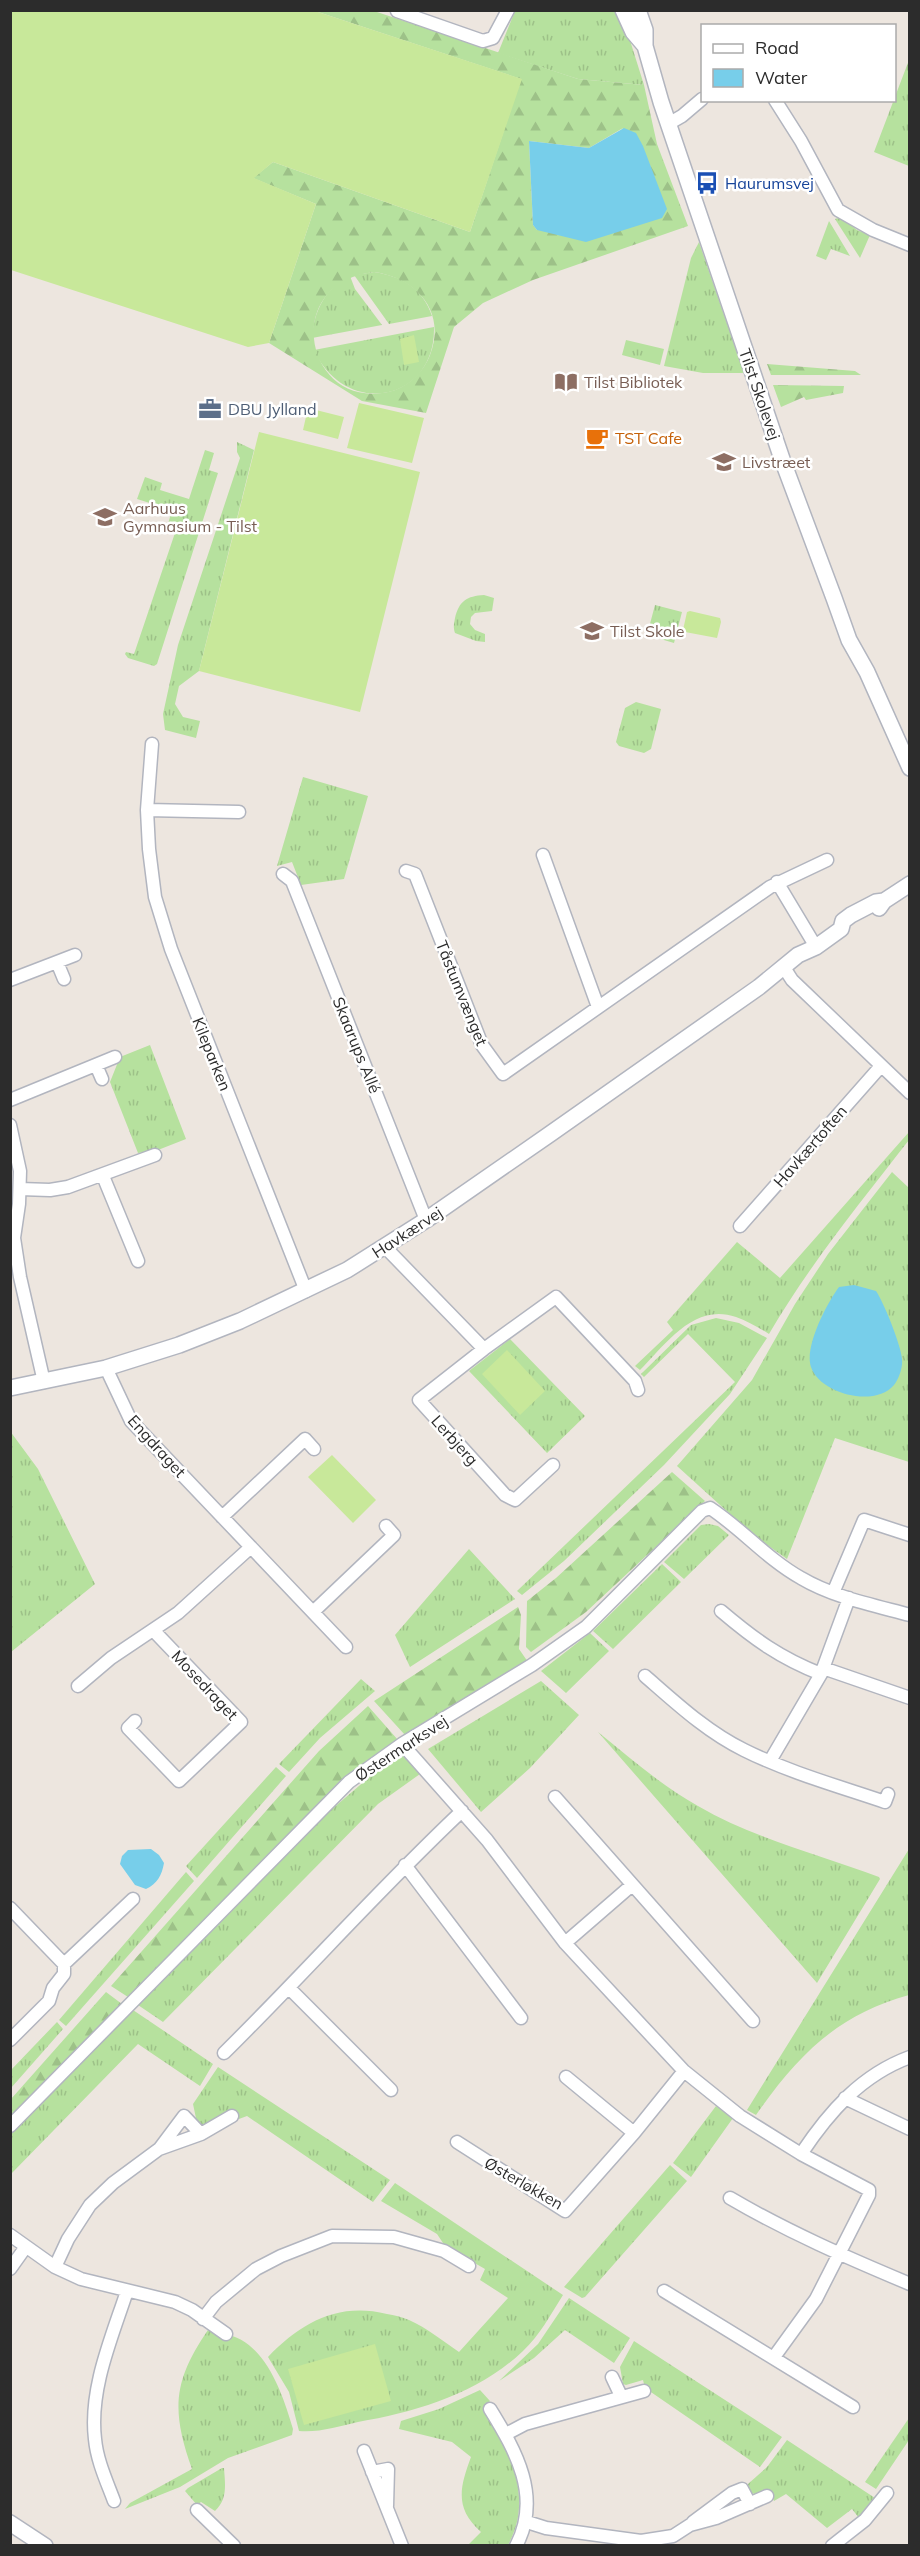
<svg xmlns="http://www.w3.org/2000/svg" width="920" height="2556" font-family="Mulish,sans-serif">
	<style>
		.grass { fill: url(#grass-tufts) }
		.forest { fill: url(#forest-firs); fill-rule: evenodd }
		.pitch { fill: #c8e89a }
		.water { fill: #77ceea }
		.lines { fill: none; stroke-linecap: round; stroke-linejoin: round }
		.minor-casing { stroke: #b2b5bf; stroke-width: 15 }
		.tertiary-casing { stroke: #b2b5bf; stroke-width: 18 }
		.minor { stroke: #fff; stroke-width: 12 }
		.tertiary { stroke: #fff; stroke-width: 15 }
		.labels { text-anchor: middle; stroke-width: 5; stroke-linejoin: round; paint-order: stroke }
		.transit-label { font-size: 16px; fill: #164399; stroke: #fff; text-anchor: start }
		.education-label { font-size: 16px; fill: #785e54; stroke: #fff; text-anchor: start }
		.street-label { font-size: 16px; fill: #2c2c2c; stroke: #fff }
		.service-label { font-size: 16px; fill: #4e5e75; stroke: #fff; text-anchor: start }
		.food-label { font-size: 16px; fill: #c56008; stroke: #fff; text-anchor: start }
	</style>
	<defs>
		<pattern id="grass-tufts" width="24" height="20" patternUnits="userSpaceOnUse" patternTransform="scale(1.5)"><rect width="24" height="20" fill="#b6e19e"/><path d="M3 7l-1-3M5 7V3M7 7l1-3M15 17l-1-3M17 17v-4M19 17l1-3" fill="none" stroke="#9dc188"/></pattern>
		<pattern id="forest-firs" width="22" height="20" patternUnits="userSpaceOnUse" patternTransform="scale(1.5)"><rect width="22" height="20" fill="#b6e19e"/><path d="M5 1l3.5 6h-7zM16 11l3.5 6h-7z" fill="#9dc188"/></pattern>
	</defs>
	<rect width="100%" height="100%" fill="#ede6df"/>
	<path class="grass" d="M 515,11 L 616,11 L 628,34 L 644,85 L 578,79 L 498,53 Z
		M 909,60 L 909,166 L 874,152 Z
		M 841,217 L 857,230 L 870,235 L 860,258 L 835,219 Z
		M 829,221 L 850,256 L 831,249 L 826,260 L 816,256 Z
		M 699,242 L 744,373 L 703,373 L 664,366 L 691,258 Z
		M 374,272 C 401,276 423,288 432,316 L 389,324 L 354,275 Z
		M 350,276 L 355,289 L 382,325 L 312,338 C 314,311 325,288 350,276 Z
		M 434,327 C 436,402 345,419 314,350 Z
		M 626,340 L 664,349 L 660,365 L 622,355 Z
		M 237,442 L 254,450 L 199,671 L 179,686 L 175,704 L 183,717 L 200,721 L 196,738 L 165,730 L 163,714 L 178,645 L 240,458 L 237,452 Z
		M 205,450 L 214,453 L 209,470 L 218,473 L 157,664 L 154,666 L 128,658 L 125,654 L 126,652 L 134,654 L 177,527 L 168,524 L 172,510 L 137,499 L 145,477 L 162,483 L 160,490 L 189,499 Z
		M 484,595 L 494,598 L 492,611 L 475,613 L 471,617 L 470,624 L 475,630 L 485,634 L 485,642 L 476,641 L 455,633 C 453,627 454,624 455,618 C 459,601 467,596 484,595 Z
		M 655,605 L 682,612 L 674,643 L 647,635 Z
		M 636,702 L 661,709 L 651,749 L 644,753 L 619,746 L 616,742 L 625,708 Z
		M 303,777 L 368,796 L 344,879 L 301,885 L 292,862 L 277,866 Z
		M 150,1045 L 186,1139 L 158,1150 L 138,1153 L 110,1082 L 120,1057 Z
		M 909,1132 L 909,1140 C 860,1203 810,1264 769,1334 C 759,1328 747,1321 736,1317 C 694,1302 665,1345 640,1370 L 635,1366 L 673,1330 L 667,1322 L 737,1242 L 780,1278 Z
		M 892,1172 L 909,1188 L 909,1462 L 835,1438 L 787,1559 L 752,1534 L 677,1466 L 752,1380 L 795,1304 L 828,1254 Z
		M 716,1318 L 739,1323 L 767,1338 L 730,1394 L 664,1465 L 564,1561 L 522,1595 L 517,1591 L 735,1382 L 688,1334 L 644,1377 L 641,1374 L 691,1325 Z
		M 510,1339 L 585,1416 L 547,1453 L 469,1371 Z
		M 10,1431 L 38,1469 L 95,1584 L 11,1652 Z
		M 709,1524 L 718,1526 L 729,1535 L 684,1579 L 664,1562 L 701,1525 Z
		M 469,1549 L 515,1599 L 410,1667 L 395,1635 Z
		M 662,1564 L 681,1582 L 613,1649 L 593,1631 Z
		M 590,1633 L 609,1651 L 566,1693 L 541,1671 Z
		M 361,1679 L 375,1691 L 320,1738 L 289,1772 L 279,1764 Z
		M 541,1681 L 579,1715 L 530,1768 L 481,1812 L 428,1749 Z
		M 598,1732 C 630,1758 662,1786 698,1806 C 753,1838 819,1855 879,1877 L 880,1879 L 817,1983 Z
		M 395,1755 L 406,1756 L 420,1774 L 378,1804 L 163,2022 L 138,2005 L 317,1822 Z
		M 276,1767 L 286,1776 L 197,1878 L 186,1866 Z
		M 909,1849 L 909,1995 C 837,2015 798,2055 756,2115 L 747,2110 Z
		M 186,1872 L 194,1881 L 66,2026 L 59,2020 Z
		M 133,2010 L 213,2064 L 200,2086 L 138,2044 L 11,2174 L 11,2134 Z
		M 57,2022 L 63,2029 L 11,2088 L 11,2070 Z
		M 218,2067 L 390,2180 L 373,2202 L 247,2116 L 239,2119 L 232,2110 L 208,2125 L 201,2126 L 197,2123 L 193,2104 Z
		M 716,2106 L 733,2118 L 691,2177 L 673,2163 Z
		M 670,2165 L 687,2181 L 585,2297 L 582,2298 L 564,2287 Z
		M 395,2183 L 563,2295 C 551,2314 540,2335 523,2351 C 479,2393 417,2412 358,2422 C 340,2426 318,2433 299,2431 L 289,2392 L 268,2357 C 301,2323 337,2302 387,2314 C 394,2315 402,2317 409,2320 C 427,2328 443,2341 459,2352 L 508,2298 L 480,2280 L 485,2269 L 445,2246 L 437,2234 L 381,2201 Z
		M 569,2298 L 630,2338 L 614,2363 L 565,2330 L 534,2358 L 499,2381 L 538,2344 Z
		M 208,2330 L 220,2337 L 223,2334 C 265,2339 283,2395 293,2429 L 292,2435 L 228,2458 L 180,2487 L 125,2509 L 130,2503 L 192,2469 C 171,2410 173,2381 208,2330 Z
		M 634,2341 L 782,2437 L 760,2467 L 645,2388 L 643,2380 L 626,2385 L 623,2384 L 620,2367 Z
		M 480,2390 L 490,2401 L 483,2409 C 510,2450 534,2498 508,2545 L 468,2545 L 481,2532 C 454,2508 460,2487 471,2457 L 452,2442 L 399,2429 L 401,2421 L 439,2409 Z
		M 909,2418 L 909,2440 L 876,2489 L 865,2482 Z
		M 787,2440 L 875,2498 L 859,2518 L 852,2509 L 827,2528 L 786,2494 L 774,2501 L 769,2490 L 757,2495 L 749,2492 L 748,2484 L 767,2467 Z
		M 222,2468 L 224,2468 C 225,2484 228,2499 215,2511 L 201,2502 L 197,2505 L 185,2491 L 188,2488 Z"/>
	<path class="forest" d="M 315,11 L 374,11 L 578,79 L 644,85 L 657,144 L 688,226 L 533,280 L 483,303 L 454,327 L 426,413 L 362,401 L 269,343 L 316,204 L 253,178 L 273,162 L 470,232 L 521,79 ZM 623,128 L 537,230 L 533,225 L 529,141 L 589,148 ZM 374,272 C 416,278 447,311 430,355 C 424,371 409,386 392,391 C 306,414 278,283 374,272 Z
		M 767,364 L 855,371 L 861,375 L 771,375 Z
		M 773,385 L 844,386 L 843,393 L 806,400 L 804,397 L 781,407 Z
		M 672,1472 L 705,1501 L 586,1612 L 531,1652 L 526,1647 L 527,1601 L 556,1578 Z
		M 518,1607 L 521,1615 L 519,1649 L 528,1662 L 405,1735 L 374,1701 Z
		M 368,1706 L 398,1740 L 333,1789 L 128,1997 L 111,1986 L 319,1751 Z
		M 106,1992 L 122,2004 L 11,2116 L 11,2099 Z"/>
	<path class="pitch" d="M 11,10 L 315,11 L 522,79 L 470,232 L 273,162 L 254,178 L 316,204 L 269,343 L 248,347 L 11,270 Z
		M 414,335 L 419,362 L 404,365 L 400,339 Z
		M 359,403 L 424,418 L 412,463 L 347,448 Z
		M 308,408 L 344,417 L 338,439 L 303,430 Z
		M 259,432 L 420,472 L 360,712 L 199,671 Z
		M 690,611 L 720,618 L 721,622 L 717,638 L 685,632 L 683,630 L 687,612 Z
		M 507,1350 L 545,1391 L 520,1415 L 482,1374 Z
		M 332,1455 L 376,1500 L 353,1523 L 308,1477 Z
		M 375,2344 L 391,2401 L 304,2425 L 288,2369 Z"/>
	<path class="water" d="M 624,128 L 636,133 L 643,146 L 667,209 L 662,218 L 586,242 L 537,230 L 533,225 L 529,141 L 589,148 Z
		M 854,1285 L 876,1291 C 884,1303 901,1345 902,1359 C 903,1367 899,1379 894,1385 C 875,1408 820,1394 811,1367 C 804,1347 827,1303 839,1287 Z
		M 151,1849 L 159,1855 L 164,1863 C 162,1875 157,1884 146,1889 L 135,1885 L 120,1864 L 122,1856 L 128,1850 Z"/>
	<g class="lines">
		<g class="minor-casing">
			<path id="minor" d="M 397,11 L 483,41 L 493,38 L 508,10
				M 775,100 L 801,141 L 838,210 L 873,230 L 910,245
				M 668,124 L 682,116 L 702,99
				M 152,744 L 147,810 L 149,849 L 155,897 L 171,949 L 306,1291
				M 147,810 L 239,812
				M 543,855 L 598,1007
				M 406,871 L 415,874 L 482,1045 L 503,1074 L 770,887 L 827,860
				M 283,874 L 292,881 L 426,1220
				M 777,882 L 816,947
				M 57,962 L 64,979
				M 783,966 L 792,980 L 910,1093
				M 10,980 L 75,955
				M 96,1065 L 102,1079
				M 10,1100 L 115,1057
				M 10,1125 L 20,1171 L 19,1204 L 14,1238 L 20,1277 L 44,1382
				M 103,1176 L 138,1261
				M 20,1189 L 50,1190 L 68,1187 L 155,1155
				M 740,1226 L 881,1066
				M 385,1247 L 484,1349
				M 106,1368 L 131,1421 L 346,1647
				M 553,1465 L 515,1500 L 505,1495 L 419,1400 L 484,1349 L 556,1297 L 635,1381 L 638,1390
				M 222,1517 L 305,1439 L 314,1449
				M 833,1593 L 864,1520 L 910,1535
				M 721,1611 C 754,1639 780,1658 821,1674
				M 313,1612 L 394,1535 L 386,1526
				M 823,1668 L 910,1698
				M 645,1676 C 676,1703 707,1732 744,1750 C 788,1772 838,1786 885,1802 L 888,1794
				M 78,1686 L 111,1658 L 178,1613 L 251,1547
				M 135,1721 L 128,1728 L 179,1781 L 241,1722 L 153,1630
				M 402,1744 L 487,1840 L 565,1943 L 684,2071 L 740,2116 L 801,2154 L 869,2190 L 869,2195 L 816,2299 L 774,2357
				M 770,1761 L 821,1674 L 849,1598
				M 555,1797 L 753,2021
				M 405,1865 L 521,2018
				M 10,1908 L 64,1964
				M 565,1943 L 632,1885
				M 289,1988 L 391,2090
				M 10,2040 L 49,2001 L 53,1988 L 64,1974 L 64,1964 L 133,1899
				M 224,2053 C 305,1973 380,1888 462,1811
				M 566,2077 L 634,2133
				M 845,2098 L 910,2129
				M 10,2126 L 349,1782 L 402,1744 L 532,1665 L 586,1627 L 702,1511 L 710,1508 C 742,1529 767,1559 801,1578 C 833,1597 873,1605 910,1615
				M 457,2142 L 565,2211 L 634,2133 L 684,2071
				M 160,2148 L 184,2116 L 201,2134
				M 801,2154 C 829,2112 861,2075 910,2057
				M 730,2198 C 788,2232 848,2258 910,2284
				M 10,2235 L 55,2267 L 81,2279 L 175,2302 L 192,2310 L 226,2334
				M 55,2267 L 68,2239 L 90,2205 L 113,2183 L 159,2149 L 201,2134 L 232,2116
				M 10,2269 L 25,2248
				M 664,2291 L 853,2407
				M 203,2319 L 216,2302 L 256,2269 L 281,2256 L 332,2236 L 394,2237 L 444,2251 L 469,2266
				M 612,2377 L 621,2396
				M 490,2409 C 516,2451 542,2497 516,2546
				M 506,2434 L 525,2424 L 644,2391
				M 364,2451 L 402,2546
				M 372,2472 L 388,2469 L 387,2506
				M 114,2501 C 107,2482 97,2461 95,2439 C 89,2389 112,2337 127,2291
				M 197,2510 L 234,2546
				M 527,2522 L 546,2528 L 641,2541 L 673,2536 L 690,2525 L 716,2518 L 767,2496
				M 693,2522 L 732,2493 L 742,2489 L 750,2504
				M 832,2546 L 865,2520 L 887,2493"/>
		</g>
		<g class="tertiary-casing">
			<path id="tertiary" d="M 623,10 L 633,32 L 645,46
				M 638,10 L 645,30 L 645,46 L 661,102 L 782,459 L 834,598 L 849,640 L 867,672 L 910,768
				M 879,908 L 884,901 L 910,884
				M 10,1388 L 106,1368 L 179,1345 L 240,1321 L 347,1270 L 426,1220 L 550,1134 L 759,987 L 798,955 L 816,947 L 841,929 L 843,921 L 851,915 L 876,902 L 884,901
				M 10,2523 L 45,2546"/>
		</g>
		<use href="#minor" class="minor"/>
		<use href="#tertiary" class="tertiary"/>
	</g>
	<defs>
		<g id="bus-bare" transform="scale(1.8)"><path d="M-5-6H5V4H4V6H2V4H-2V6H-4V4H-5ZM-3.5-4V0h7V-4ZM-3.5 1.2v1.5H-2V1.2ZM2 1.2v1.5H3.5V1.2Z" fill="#1a4fb4" stroke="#fff" stroke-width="2.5" paint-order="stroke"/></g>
		<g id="library-bare" transform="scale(1.8)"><path d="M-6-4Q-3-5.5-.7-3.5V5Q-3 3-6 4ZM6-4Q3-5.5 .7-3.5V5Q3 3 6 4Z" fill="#8d6e63" stroke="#fff" stroke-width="2.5" paint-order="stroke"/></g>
		<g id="office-bare" transform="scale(1.8)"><path d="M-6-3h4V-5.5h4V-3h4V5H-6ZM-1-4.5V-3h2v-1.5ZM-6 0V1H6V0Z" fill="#5c6f8a" stroke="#fff" stroke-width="2.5" paint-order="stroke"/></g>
		<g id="cafe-bare" transform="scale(1.8)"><path d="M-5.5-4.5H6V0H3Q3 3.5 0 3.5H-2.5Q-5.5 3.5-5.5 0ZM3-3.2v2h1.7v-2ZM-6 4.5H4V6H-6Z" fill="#e8710a" stroke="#fff" stroke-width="2.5" paint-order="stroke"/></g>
		<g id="school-bare" transform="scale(1.8)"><path d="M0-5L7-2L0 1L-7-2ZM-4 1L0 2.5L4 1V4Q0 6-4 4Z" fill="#8d6e63" stroke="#fff" stroke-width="2.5" paint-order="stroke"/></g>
	</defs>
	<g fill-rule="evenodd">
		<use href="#bus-bare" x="707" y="183"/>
		<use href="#library-bare" x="566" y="382"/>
		<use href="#office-bare" x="210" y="409"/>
		<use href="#cafe-bare" x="597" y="438"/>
		<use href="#school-bare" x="724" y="462"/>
		<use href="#school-bare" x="105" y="517"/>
		<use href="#school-bare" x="592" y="631"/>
	</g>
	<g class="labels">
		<g class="transit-label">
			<text x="725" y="189">Haurumsvej</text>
		</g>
		<g class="education-label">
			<text x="584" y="388">Tilst Bibliotek</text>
			<text x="742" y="468">Livstræet</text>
			<text x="123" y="514">Aarhuus<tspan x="123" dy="18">Gymnasium - Tilst</tspan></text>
			<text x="610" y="637">Tilst Skole</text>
		</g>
		<g class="street-label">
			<text transform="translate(760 394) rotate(71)" y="6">Tilst Skolevej</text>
			<text transform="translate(462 993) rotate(68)" y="6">Tåstumvænget</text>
			<text transform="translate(357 1045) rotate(68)" y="6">Skaarups Allé</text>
			<text transform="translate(212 1054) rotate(68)" y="6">Kileparken</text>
			<text transform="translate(810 1146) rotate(-49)" y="6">Havkærtoften</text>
			<text transform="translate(407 1232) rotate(-33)" y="6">Havkærvej</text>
			<text transform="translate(455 1440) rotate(48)" y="6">Lerbjerg</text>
			<text transform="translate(157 1446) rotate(48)" y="6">Engdraget</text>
			<text transform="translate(205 1685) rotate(47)" y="6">Mosedraget</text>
			<text transform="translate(401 1748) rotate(-33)" y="6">Østermarksvej</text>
			<text transform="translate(524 2183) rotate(30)" y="6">Østerløkken</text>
		</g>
		<g class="service-label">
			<text x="228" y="415">DBU Jylland</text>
		</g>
		<g class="food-label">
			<text x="615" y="444">TST Cafe</text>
		</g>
	</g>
	<rect width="920" height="2556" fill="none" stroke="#2c2c2c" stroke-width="24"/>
	<rect x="701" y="24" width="195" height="78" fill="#ffffff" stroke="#ababab" stroke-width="1.5"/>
	<rect x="713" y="44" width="30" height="9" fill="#ffffff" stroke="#ababab" stroke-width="1.5"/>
	<text x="755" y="54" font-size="18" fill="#2c2c2c">Road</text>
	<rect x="713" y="69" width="30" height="18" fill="#77ceea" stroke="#ababab" stroke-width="1.5"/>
	<text x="755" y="84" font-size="18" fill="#2c2c2c">Water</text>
</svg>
